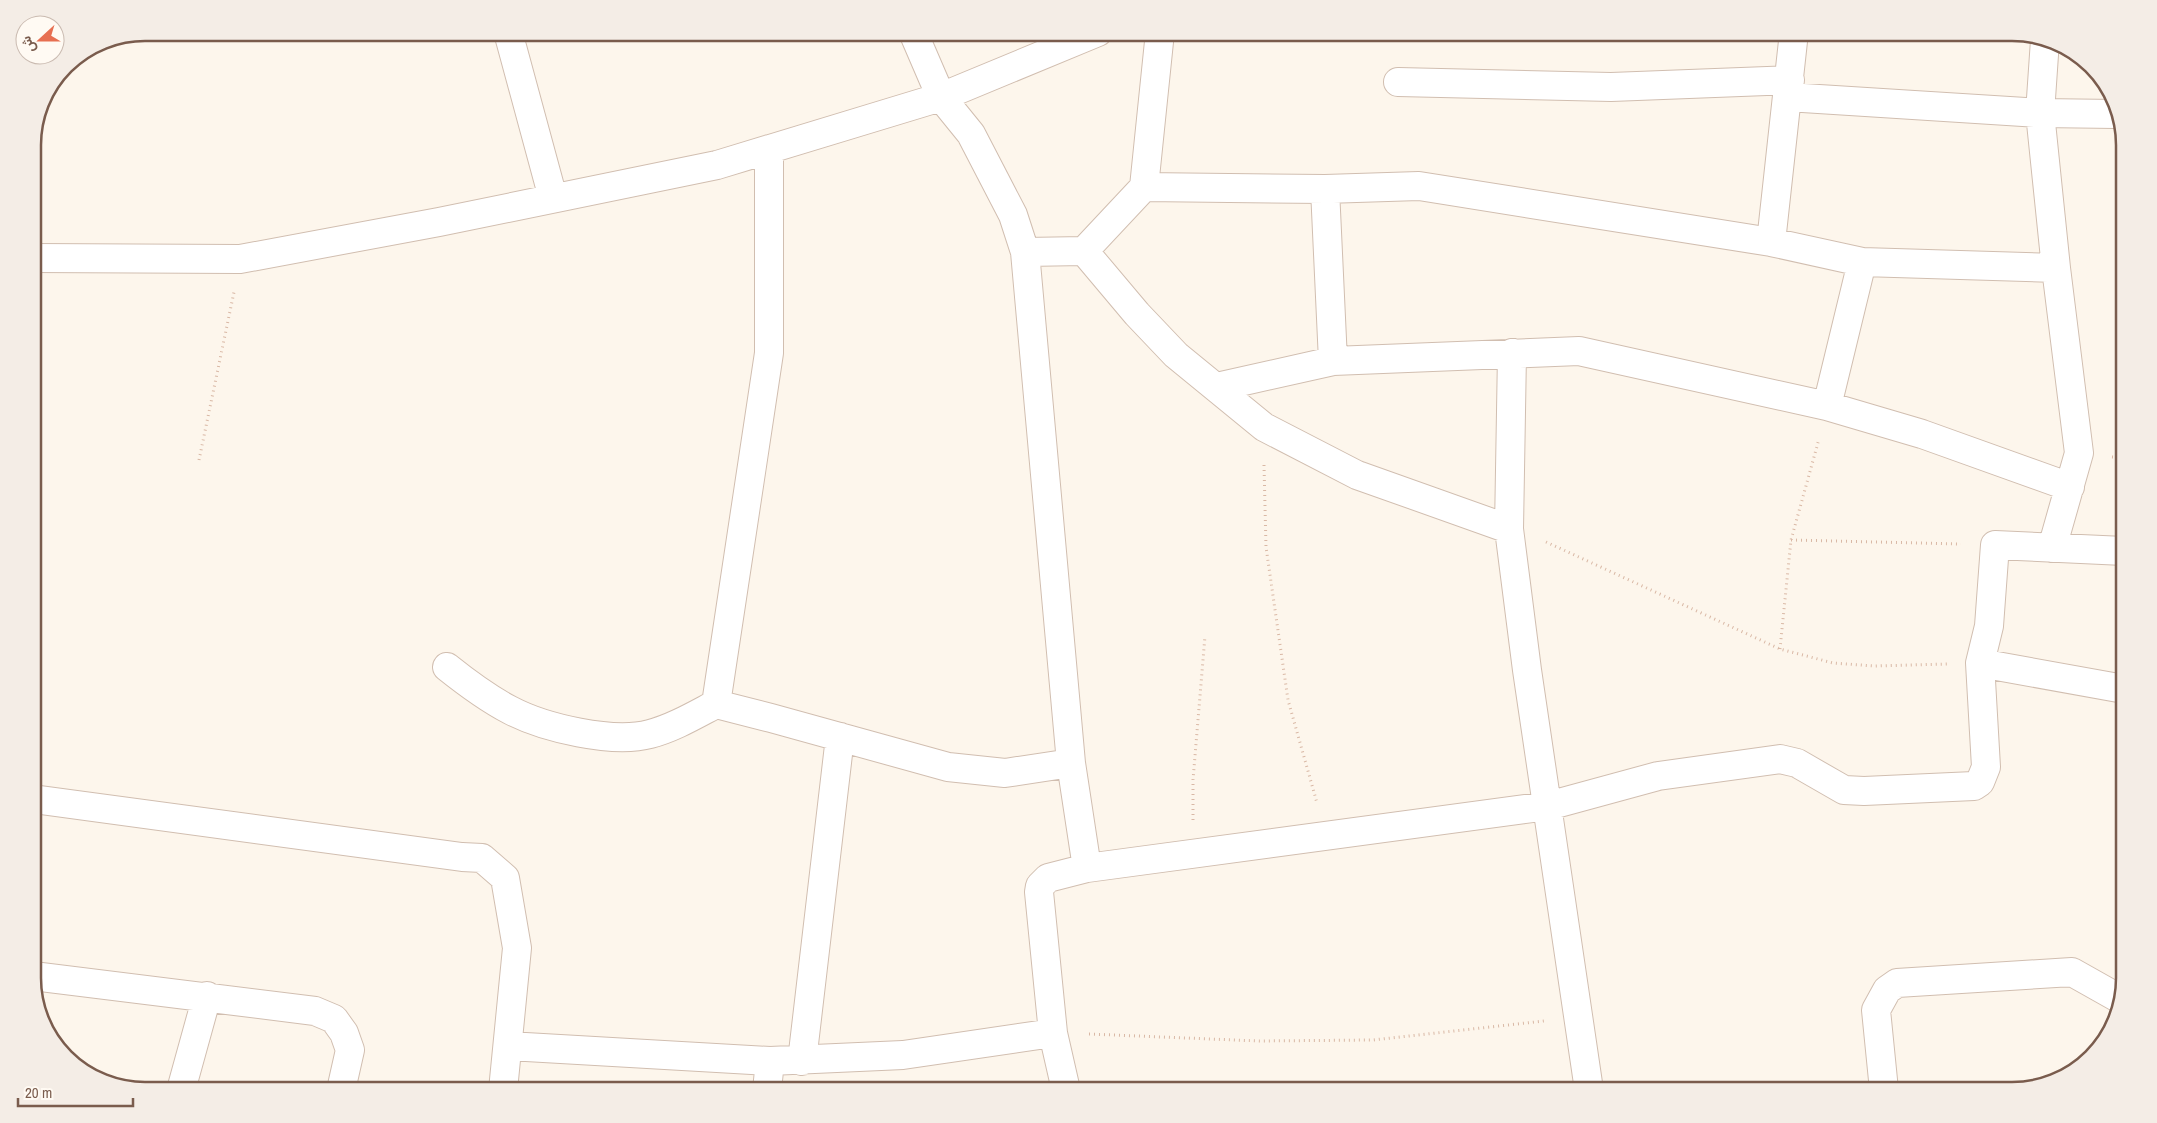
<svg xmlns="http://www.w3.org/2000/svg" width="2157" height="1123" font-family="'Archivo Narrow',Vazirmatn,sans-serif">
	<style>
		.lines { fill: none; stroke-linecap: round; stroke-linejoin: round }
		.street-casing { stroke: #d1beb0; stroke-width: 30 }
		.path { stroke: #d9b8a5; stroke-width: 3; stroke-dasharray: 1 4; stroke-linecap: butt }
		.street { stroke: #fff; stroke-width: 28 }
		.rim { fill: none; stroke: #7a5c4d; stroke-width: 2.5 }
	</style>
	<rect width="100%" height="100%" fill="#fdf6ec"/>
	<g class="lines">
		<g class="street-casing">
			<path id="street" d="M 508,32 L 553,198
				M 2045,40 L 2040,113 L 2056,268 L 2079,453 L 2052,548
				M 1398,82 L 1611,87 L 1790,80
				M 1787,97 L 2040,113 L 2116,114
				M 1144,187 L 1325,189 L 1419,186 L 1771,242 L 1862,262 L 2056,268
				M 1325,189 L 1333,361
				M 1771,242 L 1794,32
				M 1084,251 L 1137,314 L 1176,355 L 1264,427 L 1357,475 L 1509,529
				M 1025,252 L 1084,251 L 1144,187 L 1160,32
				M 33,258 L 240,259 L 439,222 L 717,165 L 941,97 L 1098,32
				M 1512,353 L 1509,529 L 1527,670 L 1589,1090
				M 1217,387 L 1333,361 L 1579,351 L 1827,406 L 1922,434 L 2070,487
				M 1827,406 L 1862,262
				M 1980,663 L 2124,689
				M 447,667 C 467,683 487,698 510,710 C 544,728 613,744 650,734 C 673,728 695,715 716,704 L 771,718 L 948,767 L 1005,773 L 1071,763 L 1025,252 L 1013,215 L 971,134 L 941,97 L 913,32
				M 716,704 L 769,353 L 769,149
				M 1071,763 L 1087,868
				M 33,799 L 462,857 L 482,858 L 505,878 L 517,948 L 503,1090
				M 33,976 L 315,1011 L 334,1019 L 344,1033 L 350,1050 L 341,1090
				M 508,1046 L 770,1061 L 903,1055 L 1053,1033
				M 802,1061 L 840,737
				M 181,1090 L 207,996
				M 767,1090 L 770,1061
				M 1066,1090 L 1053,1033 L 1039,892 L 1040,886 L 1048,878 L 1087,868 L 1548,806 L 1658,776 L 1780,759 L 1797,763 L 1844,790 L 1864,791 L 1974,786 L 1980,782 L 1986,767 L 1980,663 L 1989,626 L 1995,545 L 2124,551
				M 1884,1090 L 1876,1010 L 1887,990 L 1897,983 L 2072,972 L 2120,999"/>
		</g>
		<path class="path" d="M 2112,457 L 2124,458
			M 199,460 L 234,292
			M 1264,465 L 1266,547 L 1288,700 L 1317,803
			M 1791,540 L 1961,544
			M 1546,542 L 1780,649 L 1833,663 L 1874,666 L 1947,664
			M 1780,649 L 1791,540 L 1819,439
			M 1193,820 L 1193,780 L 1205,636
			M 1089,1034 L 1259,1041 L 1373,1040 L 1544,1021"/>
		<use href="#street" class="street"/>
	</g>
	<path d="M0 0H2157V1123H0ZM145 41H2012A104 104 0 0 1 2116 145V978A104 104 0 0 1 2012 1082H145A104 104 0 0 1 41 978V145A104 104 0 0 1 145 41Z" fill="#f4ede6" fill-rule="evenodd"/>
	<path class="rim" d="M145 41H2012A104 104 0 0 1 2116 145V978A104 104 0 0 1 2012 1082H145A104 104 0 0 1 41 978V145A104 104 0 0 1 145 41Z"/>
	<g transform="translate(40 40) rotate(249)"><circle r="24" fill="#fffaf3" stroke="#cabbb1"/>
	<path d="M0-4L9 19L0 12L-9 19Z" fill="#e76f51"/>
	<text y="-8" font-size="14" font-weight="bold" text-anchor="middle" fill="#7a5c4d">ش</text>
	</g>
	<path d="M18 1098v8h115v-8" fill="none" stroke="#7a5c4d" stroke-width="2.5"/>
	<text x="25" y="1098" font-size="15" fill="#7a5c4d" stroke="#fffaf3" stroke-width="4" paint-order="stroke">20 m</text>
</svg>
